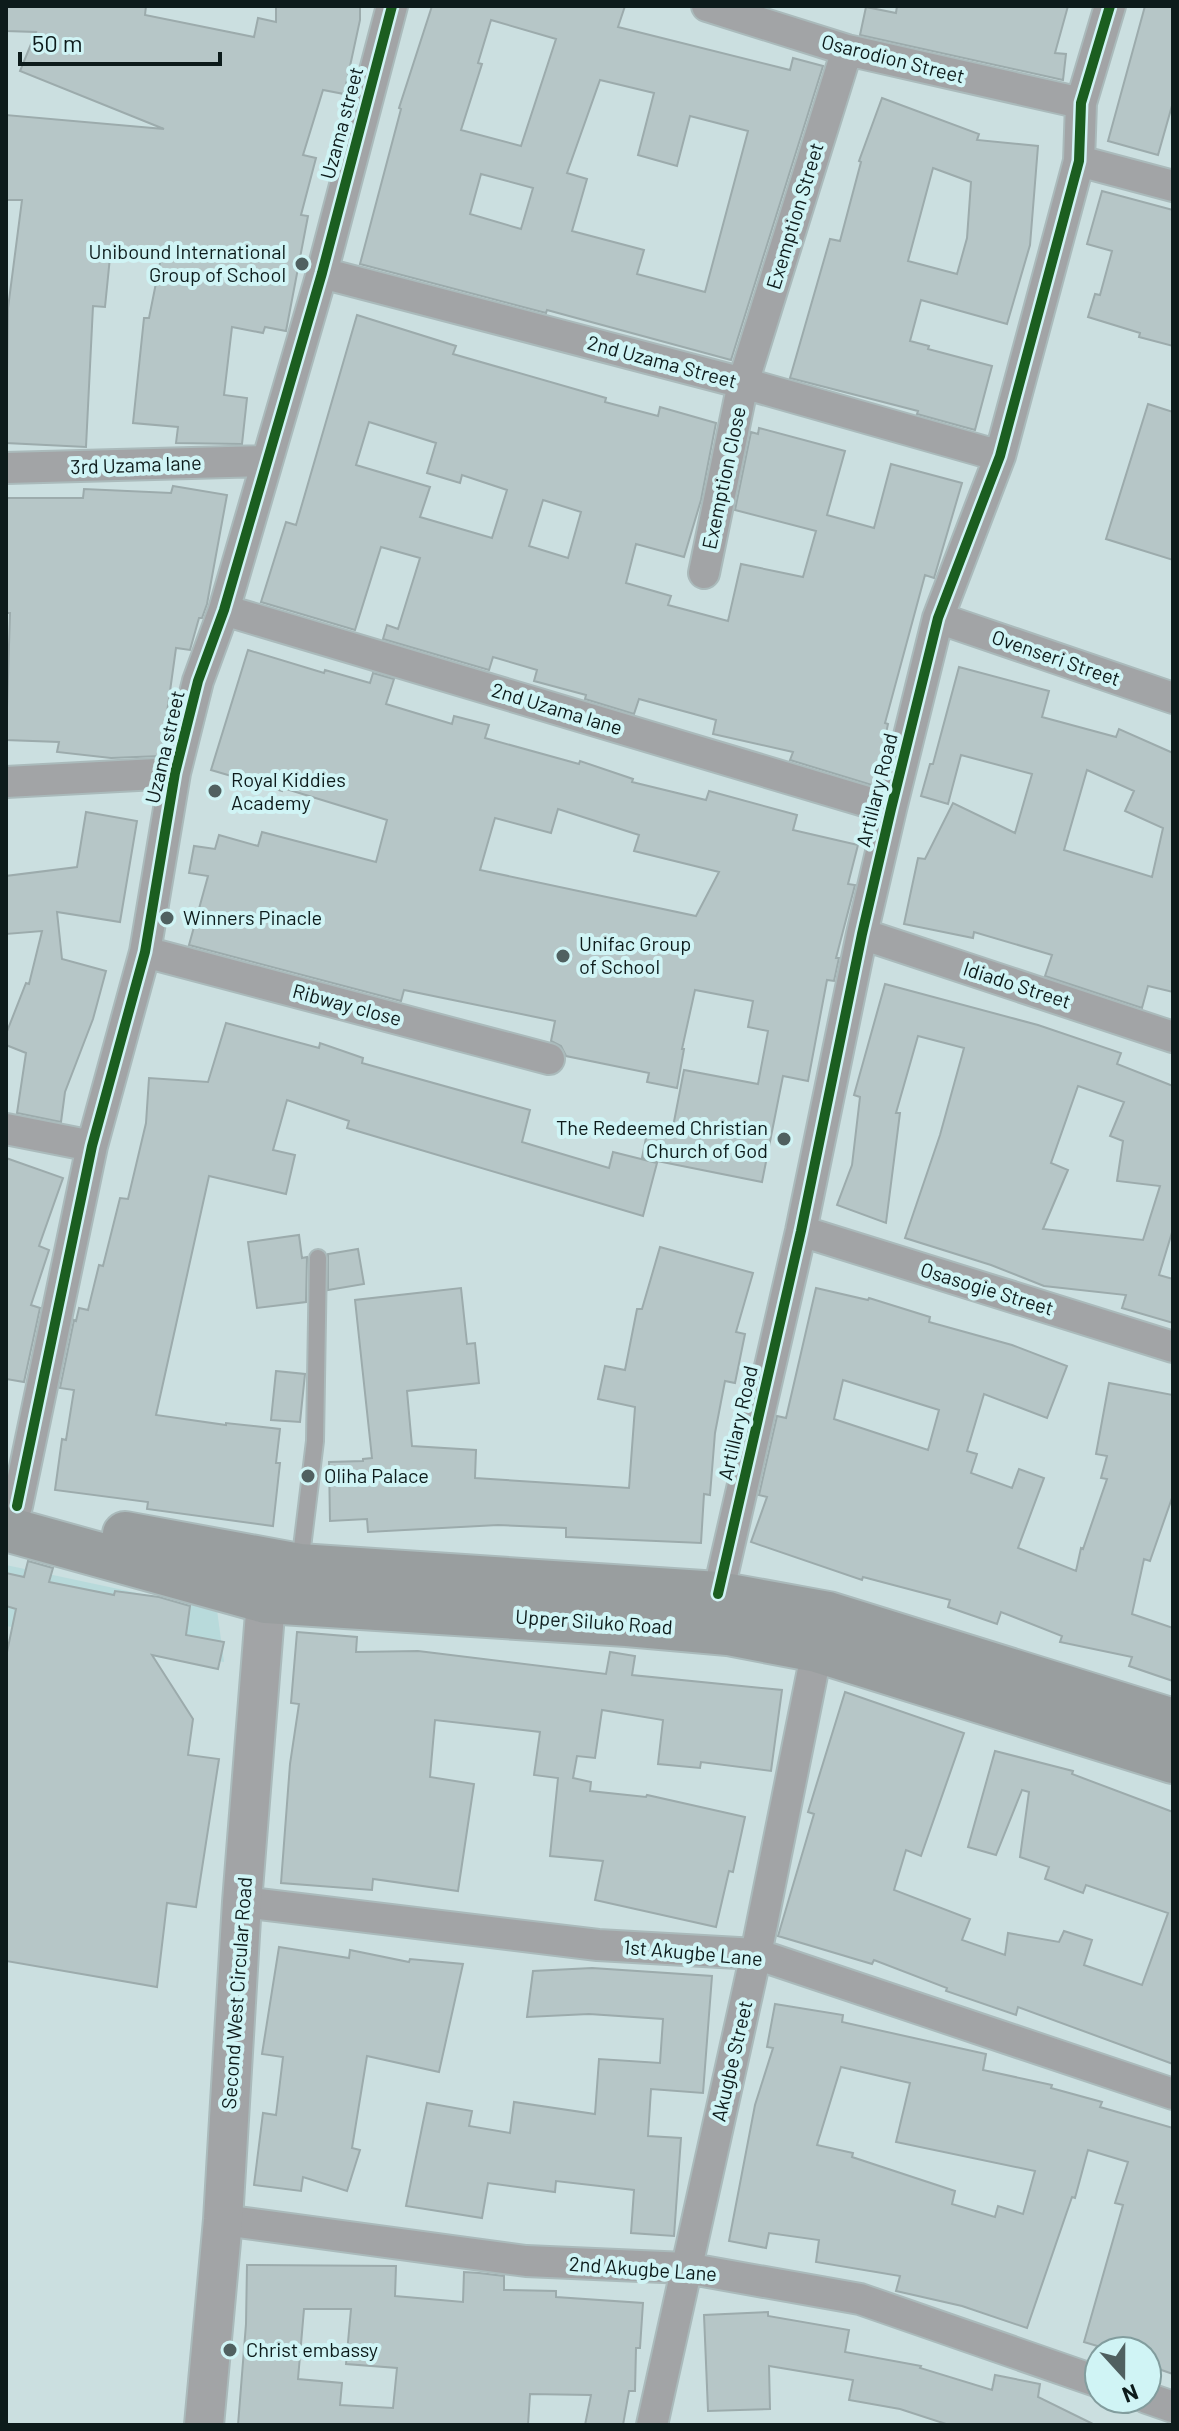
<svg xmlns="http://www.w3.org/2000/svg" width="1179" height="2431" font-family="Barlow,sans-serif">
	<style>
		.built { fill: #b8dadb }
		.building { fill: #b6c6c7; stroke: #9cabac; stroke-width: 2; fill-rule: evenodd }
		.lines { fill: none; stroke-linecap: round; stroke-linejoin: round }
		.service-casing { stroke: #aababb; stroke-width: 20 }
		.minor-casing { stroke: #aababb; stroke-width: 34 }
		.tertiary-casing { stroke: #aababb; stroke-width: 42 }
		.primary-casing { stroke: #aababb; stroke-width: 48 }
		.service { stroke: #a2a4a6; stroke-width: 16 }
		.minor { stroke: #a2a4a6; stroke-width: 30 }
		.tertiary { stroke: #a2a4a6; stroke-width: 38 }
		.primary { stroke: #999e9f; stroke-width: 44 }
		.cycleway-casing { stroke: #d0f4f5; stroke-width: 15 }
		.cycleway { stroke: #1b5e20; stroke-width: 10 }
		.poi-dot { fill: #506060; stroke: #d0f4f5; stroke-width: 3 }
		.labels { text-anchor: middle; stroke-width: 8; stroke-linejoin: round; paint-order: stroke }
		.street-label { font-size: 20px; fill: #0d1b1b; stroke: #d0f4f5 }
		.poi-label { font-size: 20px; fill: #0d1b1b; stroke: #d0f4f5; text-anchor: start }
	</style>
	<rect width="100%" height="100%" fill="#cbdfe0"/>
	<path class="built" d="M 6,1565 L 217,1610 L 224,1662 L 6,1626 Z"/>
	<path class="building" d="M 6,6 L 146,6 L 145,15 L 254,37 L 258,18 L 276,22 L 276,6 L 360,6 L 360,20 L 344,94 L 323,90 L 303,155 L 316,158 L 301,215 L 308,216 L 286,331 L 265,327 L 263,333 L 232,327 L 224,395 L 247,398 L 242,444 L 176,443 L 178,427 L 133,423 L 144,318 L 149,318 L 161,258 L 111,247 L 105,307 L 93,306 L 86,447 L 6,443 L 8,308 L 22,200 L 6,200 L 6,115 L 164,129 L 20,71 L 36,32 L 6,31 Z
		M 432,6 L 625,6 L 618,27 L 790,70 L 793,58 L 823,66 L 731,360 L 547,310 L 546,313 L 360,264 L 401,109 L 399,108 ZM 491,20 L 556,39 L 521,146 L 461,130 L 482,64 L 478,63 ZM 600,80 L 654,93 L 638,155 L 677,166 L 690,116 L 748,131 L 705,292 L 637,274 L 644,250 L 572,231 L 587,179 L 567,173 ZM 481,174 L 533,188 L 521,229 L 470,214 Z
		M 897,6 L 1068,6 L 1055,53 L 1066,54 L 1063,80 L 860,35 L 866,7 L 896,13 Z
		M 1145,6 L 1173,6 L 1173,102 L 1158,155 L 1108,141 Z
		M 882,98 L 979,134 L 977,140 L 1038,146 L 1030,245 L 1007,324 L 921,300 L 910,341 L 929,346 L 928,349 L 992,366 L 975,430 L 917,414 L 918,411 L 790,378 L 830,239 L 840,241 L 861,162 L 859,161 ZM 933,168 L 971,182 L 967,238 L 957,274 L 908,261 Z
		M 1102,191 L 1173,210 L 1173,346 L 1139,337 L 1140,333 L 1088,317 L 1095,294 L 1100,295 L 1112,251 L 1087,244 Z
		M 357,315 L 456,346 L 453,354 L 606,398 L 605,402 L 658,416 L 660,407 L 716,423 L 701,500 L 684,557 L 636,544 L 626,583 L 671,596 L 668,605 L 728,621 L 741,564 L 803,577 L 816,531 L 735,510 L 751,432 L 758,434 L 759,428 L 845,451 L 827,515 L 874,528 L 891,464 L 962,483 L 934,578 L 925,575 L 885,723 L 888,724 L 875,786 L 790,760 L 793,752 L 713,734 L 716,720 L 639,699 L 634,714 L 585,699 L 586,695 L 534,681 L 537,670 L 493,657 L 489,670 L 383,639 L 387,625 L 398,629 L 420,558 L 381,547 L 355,630 L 261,602 L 286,522 L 296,525 ZM 369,422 L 436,443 L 427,473 L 460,483 L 462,475 L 507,490 L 492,538 L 420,517 L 430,487 L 356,465 ZM 543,500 L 581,512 L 568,558 L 529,546 Z
		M 1148,404 L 1173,412 L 1173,560 L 1106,539 Z
		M 173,486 L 227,495 L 207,604 L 202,618 L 199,618 L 190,650 L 176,648 L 161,756 L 111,758 L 57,752 L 59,742 L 6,740 L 10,613 L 6,613 L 6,498 L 83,498 L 84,489 L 171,493 Z
		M 248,650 L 324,673 L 325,670 L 370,683 L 373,673 L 394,679 L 386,704 L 452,724 L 454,716 L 489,725 L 485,738 L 579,764 L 580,761 L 633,779 L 632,782 L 706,800 L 709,791 L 797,815 L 793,830 L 858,845 L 848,884 L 855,885 L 836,958 L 839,958 L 834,981 L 827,980 L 808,1081 L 783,1076 L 762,1182 L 642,1158 L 648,1128 L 672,1132 L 684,1070 L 758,1084 L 768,1031 L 748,1027 L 753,1001 L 695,990 L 682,1049 L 684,1049 L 677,1088 L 647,1082 L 649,1073 L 566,1056 L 561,1046 L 551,1041 L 555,1021 L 404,990 L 401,1001 L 189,945 L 208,876 L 189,873 L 194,846 L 215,849 L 219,835 L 258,846 L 262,832 L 376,862 L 387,820 L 283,788 L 282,791 L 211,770 ZM 558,809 L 639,835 L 634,851 L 719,872 L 696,916 L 480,870 L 495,818 L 551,833 Z
		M 959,667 L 1049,691 L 1042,717 L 1116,737 L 1119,729 L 1173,753 L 1173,992 L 1148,986 L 1142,1008 L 1045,976 L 1052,955 L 974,932 L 973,938 L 904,924 L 918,858 L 925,859 L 953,803 L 1015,833 L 1032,774 L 961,755 L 948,804 L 921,796 L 930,764 L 933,764 ZM 1087,770 L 1134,791 L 1125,811 L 1163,828 L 1152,877 L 1064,850 Z
		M 86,812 L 137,821 L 120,922 L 57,912 L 62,959 L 106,971 L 93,1019 L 65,1092 L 61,1122 L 17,1113 L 26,1053 L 6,1045 L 6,1034 L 26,983 L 29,984 L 42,931 L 6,934 L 6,876 L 77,867 Z
		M 885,984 L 1038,1025 L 1121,1053 L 1117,1064 L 1173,1086 L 1173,1229 L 1159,1275 L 1173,1279 L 1173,1323 L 1122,1308 L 1126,1295 L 1044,1286 L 991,1265 L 905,1238 L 940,1135 L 964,1048 L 918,1036 L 896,1113 L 900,1113 L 886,1223 L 837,1205 L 852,1165 L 860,1097 L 854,1095 ZM 1078,1086 L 1124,1102 L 1110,1136 L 1123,1141 L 1117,1181 L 1160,1186 L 1143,1240 L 1043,1229 L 1068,1170 L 1051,1163 Z
		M 226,1023 L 319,1048 L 320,1043 L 363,1058 L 362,1063 L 530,1110 L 522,1142 L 609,1168 L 613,1152 L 657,1163 L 643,1216 L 347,1128 L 349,1121 L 287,1100 L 273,1150 L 295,1155 L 286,1194 L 209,1176 L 156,1415 L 226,1425 L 226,1423 L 280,1429 L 276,1463 L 280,1463 L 273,1526 L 147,1509 L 148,1502 L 55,1490 L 62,1439 L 66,1440 L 74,1390 L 60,1388 L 74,1320 L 76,1321 L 79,1308 L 88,1310 L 99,1265 L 103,1266 L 120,1198 L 128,1199 L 146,1123 L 149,1078 L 208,1082 Z
		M 6,1158 L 63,1178 L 39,1246 L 49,1250 L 31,1305 L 40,1308 L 24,1382 L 6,1379 Z
		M 299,1235 L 302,1258 L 307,1257 L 306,1302 L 257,1308 L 248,1242 Z
		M 660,1247 L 753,1273 L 736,1332 L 745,1334 L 735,1383 L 725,1381 L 715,1433 L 710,1495 L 704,1494 L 701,1543 L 566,1537 L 566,1528 L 498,1525 L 368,1532 L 367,1519 L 330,1521 L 329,1462 L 363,1461 L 363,1459 L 372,1458 L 355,1300 L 461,1288 L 467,1344 L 475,1343 L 479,1383 L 407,1391 L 412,1446 L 476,1450 L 475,1478 L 629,1488 L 635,1407 L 598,1399 L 605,1366 L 625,1370 L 637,1309 L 642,1309 Z
		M 358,1249 L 364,1284 L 328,1290 L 328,1254 Z
		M 816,1288 L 868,1300 L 869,1298 L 930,1317 L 929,1322 L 1012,1345 L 1067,1366 L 1047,1418 L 984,1394 L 967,1451 L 977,1454 L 971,1473 L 1012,1488 L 1019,1469 L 1044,1478 L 1018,1548 L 1076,1571 L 1081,1548 L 1083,1549 L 1107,1479 L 1101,1478 L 1107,1456 L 1096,1454 L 1109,1383 L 1173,1395 L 1173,1495 L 1150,1561 L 1144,1559 L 1132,1614 L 1173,1628 L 1173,1681 L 1129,1666 L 1132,1657 L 1060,1642 L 1062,1636 L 1001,1612 L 997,1624 L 948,1607 L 950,1600 L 863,1577 L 862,1580 L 751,1542 L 767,1497 L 759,1495 L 777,1416 L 786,1418 ZM 843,1380 L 939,1410 L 928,1450 L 834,1419 Z
		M 276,1371 L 305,1374 L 300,1422 L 271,1420 Z
		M 28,1561 L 53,1568 L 49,1582 L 114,1595 L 115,1591 L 159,1597 L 190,1606 L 186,1635 L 224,1642 L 218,1669 L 152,1655 L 193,1719 L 188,1755 L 219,1759 L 196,1907 L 167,1903 L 157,1987 L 6,1961 L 6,1657 L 16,1609 L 6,1606 L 6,1573 L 24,1577 Z
		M 297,1632 L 357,1637 L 356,1652 L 418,1651 L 606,1674 L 610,1652 L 635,1656 L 632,1675 L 782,1690 L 771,1771 L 701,1762 L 700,1768 L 658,1764 L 663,1720 L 602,1710 L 595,1758 L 577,1756 L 573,1778 L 591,1782 L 590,1791 L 646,1797 L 647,1795 L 745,1817 L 733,1872 L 729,1871 L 716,1927 L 595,1900 L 603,1861 L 550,1856 L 558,1778 L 534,1775 L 540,1732 L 435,1720 L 430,1777 L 474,1784 L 458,1891 L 373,1879 L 372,1890 L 281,1883 L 290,1764 L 299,1704 L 291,1703 Z
		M 845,1692 L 964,1733 L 921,1856 L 906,1850 L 894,1890 L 970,1919 L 962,1940 L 1005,1955 L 1008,1933 L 1059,1942 L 1064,1931 L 1092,1940 L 1084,1965 L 1142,1985 L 1168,1913 L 1086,1885 L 1083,1893 L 1045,1879 L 1049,1867 L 1020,1857 L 1029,1792 L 1022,1790 L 996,1855 L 968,1847 L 995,1751 L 1073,1771 L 1072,1774 L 1173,1812 L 1173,2064 L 1018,2007 L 1016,2015 L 946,1991 L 947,1988 L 874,1960 L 872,1964 L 778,1936 L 814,1814 L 808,1812 Z
		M 279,1947 L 349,1958 L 350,1950 L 409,1962 L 410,1959 L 463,1964 L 439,2072 L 367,2056 L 352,2148 L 360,2150 L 347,2191 L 303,2177 L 301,2191 L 254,2185 L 263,2113 L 276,2115 L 283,2057 L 262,2054 Z
		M 592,1968 L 712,1976 L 703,2093 L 651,2089 L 648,2136 L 681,2138 L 674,2236 L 631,2233 L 634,2190 L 556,2181 L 555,2192 L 488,2183 L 482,2218 L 406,2206 L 427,2103 L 472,2111 L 469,2126 L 510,2133 L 514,2102 L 595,2114 L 599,2059 L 660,2063 L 663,2019 L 589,2014 L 527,2017 L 533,1971 Z
		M 775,2004 L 843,2015 L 842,2022 L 986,2054 L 983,2070 L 1052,2085 L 1051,2088 L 1102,2102 L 1100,2107 L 1173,2128 L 1173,2374 L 1147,2365 L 1147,2351 L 1114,2351 L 1084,2342 L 1123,2205 L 1115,2203 L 1128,2162 L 1088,2150 L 1075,2198 L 1072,2197 L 1027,2328 L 962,2306 L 896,2291 L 900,2276 L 816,2262 L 819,2240 L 769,2233 L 766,2248 L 729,2241 L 755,2105 L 773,2048 L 767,2047 ZM 841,2067 L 910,2083 L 896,2142 L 1035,2171 L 1023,2214 L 998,2206 L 995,2217 L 952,2204 L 955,2191 L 852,2157 L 853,2153 L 817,2145 Z
		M 247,2265 L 396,2266 L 395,2296 L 463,2302 L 464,2272 L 479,2273 L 504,2276 L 504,2290 L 556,2291 L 556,2297 L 643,2303 L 640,2348 L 636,2348 L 635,2391 L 629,2391 L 623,2425 L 585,2425 L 591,2395 L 530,2394 L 528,2425 L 238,2425 L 246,2324 ZM 304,2309 L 351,2309 L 346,2364 L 397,2368 L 393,2408 L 340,2405 L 342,2383 L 298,2379 Z
		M 768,2312 L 768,2316 L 849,2330 L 845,2352 L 921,2366 L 920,2368 L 992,2390 L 995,2375 L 1040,2384 L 1038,2397 L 1095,2425 L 949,2425 L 900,2409 L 849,2400 L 853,2380 L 769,2366 L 770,2409 L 708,2411 L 704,2315 Z"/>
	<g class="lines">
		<g class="service-casing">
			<path id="service" d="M 300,1564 L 315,1441 L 318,1258"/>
		</g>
		<g class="minor-casing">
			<path id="minor" d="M 707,6 L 847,50 L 1081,103
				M 1079,161 L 1173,186
				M 322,273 L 743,383 L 1000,456
				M 6,468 L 266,461
				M 704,573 L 743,383 L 847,50
				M 224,610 L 891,809
				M 938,618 L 1173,698
				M 6,782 L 175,773
				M 862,934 L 1173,1037
				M 145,952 L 549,1059
				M 6,1129 L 92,1146
				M 801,1231 L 1173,1347
				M 17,1506 L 92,1146 L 145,952 L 175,773 L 198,681 L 224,610 L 322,273 L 392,6
				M 718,1594 L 801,1231 L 862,934 L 891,809 L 938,618 L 1000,456 L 1079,161 L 1081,103 L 1110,6
				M 242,1902 L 598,1945 L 756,1954 L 1173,2094
				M 223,2220 L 526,2261 L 686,2268 L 860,2299 L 1099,2382
				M 1147,2398 L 1173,2407
				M 652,2425 L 756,1954 L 817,1650"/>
		</g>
		<g class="tertiary-casing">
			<path id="tertiary" d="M 204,2425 L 223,2220 L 242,1902 L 266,1601 L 266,1570"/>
		</g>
		<g class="primary-casing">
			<path id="primary" d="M 6,1529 L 266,1601 L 627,1624 L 728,1633 L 817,1650 L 1173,1761
				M 125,1534 L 299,1566 L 718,1594 L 828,1614 L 1173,1721"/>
		</g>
		<use href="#service" class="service"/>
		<use href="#minor" class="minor"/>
		<use href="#tertiary" class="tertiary"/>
		<use href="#primary" class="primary"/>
		<g class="cycleway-casing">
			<path id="cycleway" d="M 17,1506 L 92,1146 L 145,952 L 175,773 L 198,681 L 224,610 L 322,273 L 392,6
				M 718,1594 L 801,1231 L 862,934 L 891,809 L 938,618 L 1000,456 L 1079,161 L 1081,103 L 1110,6"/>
		</g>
		<use href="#cycleway" class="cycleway"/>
	</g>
	<g class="poi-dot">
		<circle cx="302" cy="264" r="8"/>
		<circle cx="215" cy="791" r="8"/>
		<circle cx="167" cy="918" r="8"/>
		<circle cx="563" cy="956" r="8"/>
		<circle cx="784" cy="1139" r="8"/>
		<circle cx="308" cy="1476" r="8"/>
		<circle cx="230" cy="2350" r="8"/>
	</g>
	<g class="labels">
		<g class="street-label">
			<text transform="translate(893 59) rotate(14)" y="7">Osarodion Street</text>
			<text transform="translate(342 123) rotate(-75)" y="7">Uzama street</text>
			<text transform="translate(795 216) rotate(-73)" y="7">Exemption Street</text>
			<text transform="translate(662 362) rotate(15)" y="7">2nd Uzama Street</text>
			<text transform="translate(136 465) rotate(-2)" y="7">3rd Uzama lane</text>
			<text transform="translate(724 478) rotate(-78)" y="7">Exemption Close</text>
			<text transform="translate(1056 658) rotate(19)" y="7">Ovenseri Street</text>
			<text transform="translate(557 709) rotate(17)" y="7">2nd Uzama lane</text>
			<text transform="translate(165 747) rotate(-77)" y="7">Uzama street</text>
			<text transform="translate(877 790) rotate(-76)" y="7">Artillary Road</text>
			<text transform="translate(1017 985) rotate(18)" y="7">Idiado Street</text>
			<text transform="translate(347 1005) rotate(15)" y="7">Ribway close</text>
			<text transform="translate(987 1289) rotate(17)" y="7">Osasogie Street</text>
			<text transform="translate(738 1423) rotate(-77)" y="7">Artillary Road</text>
			<text transform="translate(594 1622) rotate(4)" y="7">Upper Siluko Road</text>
			<text transform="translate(693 1953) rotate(5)" y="7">1st Akugbe Lane</text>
			<text transform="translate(237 1993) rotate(-86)" y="7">Second West Circular Road</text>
			<text transform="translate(732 2061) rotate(-77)" y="7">Akugbe Street</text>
			<text transform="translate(643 2269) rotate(4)" y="7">2nd Akugbe Lane</text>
		</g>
		<g class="poi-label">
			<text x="286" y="259" text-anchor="end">Unibound International<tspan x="286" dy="23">Group of School</tspan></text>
			<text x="231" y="787">Royal Kiddies<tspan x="231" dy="23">Academy</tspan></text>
			<text x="183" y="925">Winners Pinacle</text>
			<text x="579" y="951">Unifac Group<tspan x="579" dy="23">of School</tspan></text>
			<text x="768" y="1135" text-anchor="end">The Redeemed Christian<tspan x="768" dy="23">Church of God</tspan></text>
			<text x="324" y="1483">Oliha Palace</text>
			<text x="246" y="2357">Christ embassy</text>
		</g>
	</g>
	<rect width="1179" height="2431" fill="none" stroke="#0d1b1b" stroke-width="16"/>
	<g transform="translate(1123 2375) rotate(159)"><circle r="38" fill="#d0f4f5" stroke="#829d9e" stroke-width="2"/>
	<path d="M0-6L14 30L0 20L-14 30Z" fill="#506060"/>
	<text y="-12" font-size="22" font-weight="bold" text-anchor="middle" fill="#0d1b1b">N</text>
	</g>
	<path d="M20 52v12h200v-12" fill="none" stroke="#0d1b1b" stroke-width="4"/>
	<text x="32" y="52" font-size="24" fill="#0d1b1b" stroke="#d0f4f5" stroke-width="6" paint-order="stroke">50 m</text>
</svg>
